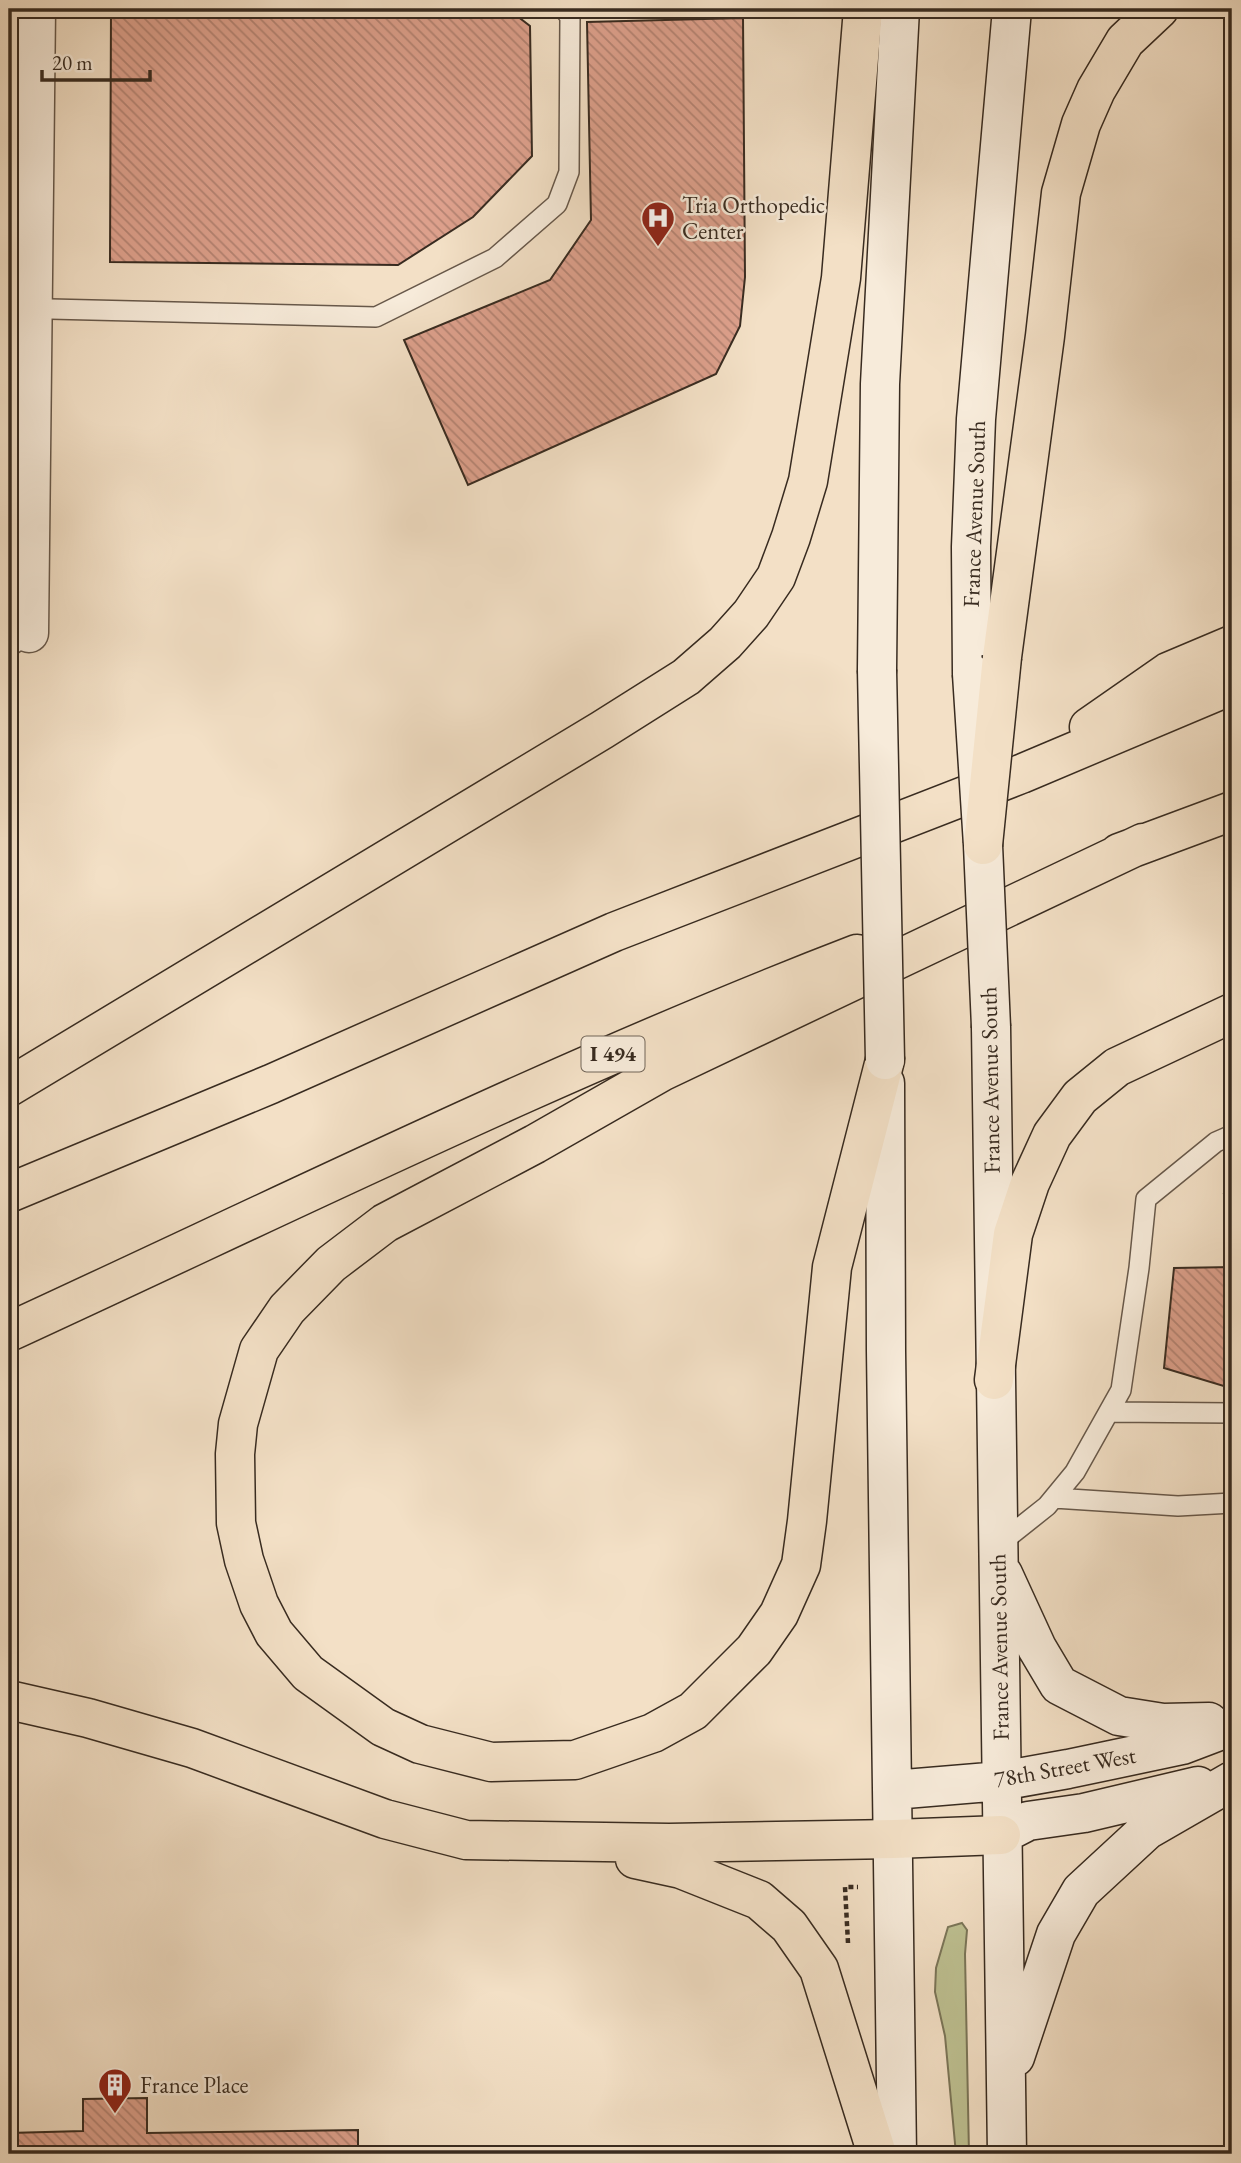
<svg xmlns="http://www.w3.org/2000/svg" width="1241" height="2163" font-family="'EB Garamond',serif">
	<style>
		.garden { fill: #bec192; stroke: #7b7659; stroke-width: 2 }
		.building { fill: url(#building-back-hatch); stroke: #382b20; stroke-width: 2 }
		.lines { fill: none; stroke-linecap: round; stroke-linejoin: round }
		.lane-casing { stroke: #67584a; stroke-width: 22 }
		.street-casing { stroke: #67584a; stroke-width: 41 }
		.secondary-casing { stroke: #382b20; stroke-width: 41 }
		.highway-casing { stroke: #382b20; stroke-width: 41 }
		.path { stroke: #382b20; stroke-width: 4.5; stroke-dasharray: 5 3.5; stroke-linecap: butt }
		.lane { stroke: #f7ebda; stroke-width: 19 }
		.street { stroke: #f7ebda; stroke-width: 38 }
		.secondary { stroke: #f7ebda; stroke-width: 38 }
		.highway { stroke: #f3e0c6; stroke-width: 38 }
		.secondary-bridge-casing { stroke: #382b20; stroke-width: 41; stroke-linecap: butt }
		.highway-bridge-casing { stroke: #382b20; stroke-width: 41; stroke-linecap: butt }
		.secondary-bridge { stroke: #f7ebda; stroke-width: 38 }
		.highway-bridge { stroke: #f3e0c6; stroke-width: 38 }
		.labels { text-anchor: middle; stroke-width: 5; stroke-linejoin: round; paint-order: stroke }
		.shield { fill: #f7ebda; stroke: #716558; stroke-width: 2 }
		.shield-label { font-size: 21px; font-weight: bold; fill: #382b20 }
		.poi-label { font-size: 23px; fill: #382b20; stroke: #f7ebda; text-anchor: start }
		.street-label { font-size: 23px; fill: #382b20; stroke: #f7ebda }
	</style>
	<defs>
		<pattern id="building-back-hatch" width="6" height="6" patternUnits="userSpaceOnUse" patternTransform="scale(1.75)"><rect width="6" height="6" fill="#dda08c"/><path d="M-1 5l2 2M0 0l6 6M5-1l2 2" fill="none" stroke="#b48372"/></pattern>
	</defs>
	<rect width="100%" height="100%" fill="#f3e0c6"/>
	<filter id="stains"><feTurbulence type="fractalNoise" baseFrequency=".00286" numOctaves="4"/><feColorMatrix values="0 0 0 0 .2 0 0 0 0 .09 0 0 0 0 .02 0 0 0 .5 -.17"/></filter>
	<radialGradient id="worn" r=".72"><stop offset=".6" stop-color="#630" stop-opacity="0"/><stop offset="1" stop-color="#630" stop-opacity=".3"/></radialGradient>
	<path class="garden" d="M 962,1923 L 967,1930 L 965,1954 L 969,2154 L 956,2154 L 945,2036 L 935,1992 L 936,1968 L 948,1927 Z"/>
	<path class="building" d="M 111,9 L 508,9 L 530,26 L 532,156 L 473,217 L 398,265 L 110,262 Z
		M 743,18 L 745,277 L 740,326 L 716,374 L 468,485 L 404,340 L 550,280 L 591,220 L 587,22 Z
		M 1232,1191 L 1232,1214 L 1224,1194 Z
		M 1232,1267 L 1232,1386 L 1227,1387 L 1164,1368 L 1174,1268 Z
		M 147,2098 L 147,2133 L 358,2130 L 358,2154 L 9,2154 L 9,2133 L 83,2131 L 83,2099 Z"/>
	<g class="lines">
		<g class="lane-casing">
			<path id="lane" d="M 9,308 L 376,317 L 495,258 L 557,204 L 569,172 L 570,17 L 564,9
				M 9,647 L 29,633
				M 1109,1412 L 1232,1413
				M 1054,1498 L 1178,1506 L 1232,1503
				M 998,1545 L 1047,1506 L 1075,1472 L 1121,1390 L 1139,1268 L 1146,1199 L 1216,1142 L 1232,1135"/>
		</g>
		<g class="street-casing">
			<path id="street" d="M 29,633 L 36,9"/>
		</g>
		<g class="secondary-casing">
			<path id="secondary" d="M 877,670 L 880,384 L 900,9
				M 972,674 L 971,547 L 976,419 L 1012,9
				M 991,1027 L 1007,2154
				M 885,1083 L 886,1351 L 897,2154
				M 1003,1574 L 1037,1648 L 1059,1685 L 1119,1716 L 1163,1723 L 1209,1722
				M 893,1790 L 1001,1781 L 1068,1769 L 1182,1745 L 1232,1726
				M 1001,1835 L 1028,1821 L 1084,1813 L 1198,1786
				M 1015,2057 L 1056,1934 L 1081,1891 L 1147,1830 L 1232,1781"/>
		</g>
		<g class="highway-casing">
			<path id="highway" d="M 1002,657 L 1045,336 L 1061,193 L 1081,124 L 1096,90 L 1125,41 L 1159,9
				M 1089,727 L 1168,672 L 1232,645
				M 1119,853 L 1232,811
				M 885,1060 L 832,1267 L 807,1521 L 801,1565 L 779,1614 L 754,1650 L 693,1711 L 653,1733 L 575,1760 L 491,1762 L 420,1744 L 383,1727 L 308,1673 L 274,1633 L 259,1604 L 244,1560 L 236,1523 L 235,1454 L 238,1424 L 259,1350 L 287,1309 L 331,1264 L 385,1223 L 535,1144 L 663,1071 L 1143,843
				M 9,1087 L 602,730 L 686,677 L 725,643 L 751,614 L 776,577 L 791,537 L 808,481 L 841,278 L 863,9
				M 9,1193 L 271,1084 L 614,932 L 1021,774 L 1232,685
				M 9,1332 C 289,1203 568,1065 857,954
				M 994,1380 L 1013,1234 L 1030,1183 L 1052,1135 L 1080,1097 L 1117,1067 L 1232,1013
				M 9,1700 L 88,1718 L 192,1748 L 385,1819 L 466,1840 L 669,1843 L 894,1839 L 1001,1835
				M 635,1859 L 681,1869 L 759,1900 L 789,1926 L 819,1969 L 877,2154"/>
		</g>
		<path class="path" d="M 848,1943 L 845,1887 L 858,1887"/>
		<use href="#lane" class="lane"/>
		<use href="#street" class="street"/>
		<use href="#secondary" class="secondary"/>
		<use href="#highway" class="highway"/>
		<g class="secondary-bridge-casing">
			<path id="secondary-bridge" d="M 877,670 L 885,1060
				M 972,674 L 983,845 L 991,1027"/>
		</g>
		<g class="highway-bridge-casing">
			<path id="highway-bridge" d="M 983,845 L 1002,657"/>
		</g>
		<use href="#secondary-bridge" class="secondary-bridge"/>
		<use href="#highway-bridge" class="highway-bridge"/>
	</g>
	<defs>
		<g id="hospital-pin" transform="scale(1.75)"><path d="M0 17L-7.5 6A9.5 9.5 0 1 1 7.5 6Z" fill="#8f2418" stroke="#f7ebda"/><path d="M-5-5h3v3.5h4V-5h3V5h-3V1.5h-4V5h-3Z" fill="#fff"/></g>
		<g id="building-pin" transform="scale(1.75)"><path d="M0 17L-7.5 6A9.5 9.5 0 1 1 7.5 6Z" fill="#8f2418" stroke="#f7ebda"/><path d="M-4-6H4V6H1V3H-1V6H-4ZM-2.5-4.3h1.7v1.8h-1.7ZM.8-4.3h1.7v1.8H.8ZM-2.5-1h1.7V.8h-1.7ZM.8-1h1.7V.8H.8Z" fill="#fff"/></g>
	</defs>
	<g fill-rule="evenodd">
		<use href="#hospital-pin" x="658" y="218"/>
		<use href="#building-pin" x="115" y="2085"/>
	</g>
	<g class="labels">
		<rect class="shield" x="581.5" y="1036.5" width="63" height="35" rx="5"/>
		<g class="shield-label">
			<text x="613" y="1061">I 494</text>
		</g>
		<g class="poi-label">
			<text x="682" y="213">Tria Orthopedic<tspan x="682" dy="26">Center</tspan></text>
			<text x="140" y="2093">France Place</text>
		</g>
		<g class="street-label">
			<text transform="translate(974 514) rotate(-88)" y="8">France Avenue South</text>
			<text transform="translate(990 1080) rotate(-91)" y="8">France Avenue South</text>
			<text transform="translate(999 1647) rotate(-91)" y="8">France Avenue South</text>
			<text transform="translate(1065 1767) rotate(-10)" y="8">78th Street West</text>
		</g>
	</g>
	<rect width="1241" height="2163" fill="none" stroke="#f3e0c6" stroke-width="35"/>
	<rect x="10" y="10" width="1220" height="2142" fill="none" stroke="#382b20" stroke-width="3.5"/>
	<rect x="18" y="18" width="1206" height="2128" fill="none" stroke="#382b20" stroke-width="2"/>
	<path d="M42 70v10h108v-10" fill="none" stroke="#382b20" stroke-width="3.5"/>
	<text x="52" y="70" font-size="21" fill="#382b20" stroke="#f7ebda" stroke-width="5" paint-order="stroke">20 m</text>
	<rect width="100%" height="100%" filter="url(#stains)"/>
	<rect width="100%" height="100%" fill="url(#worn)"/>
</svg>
